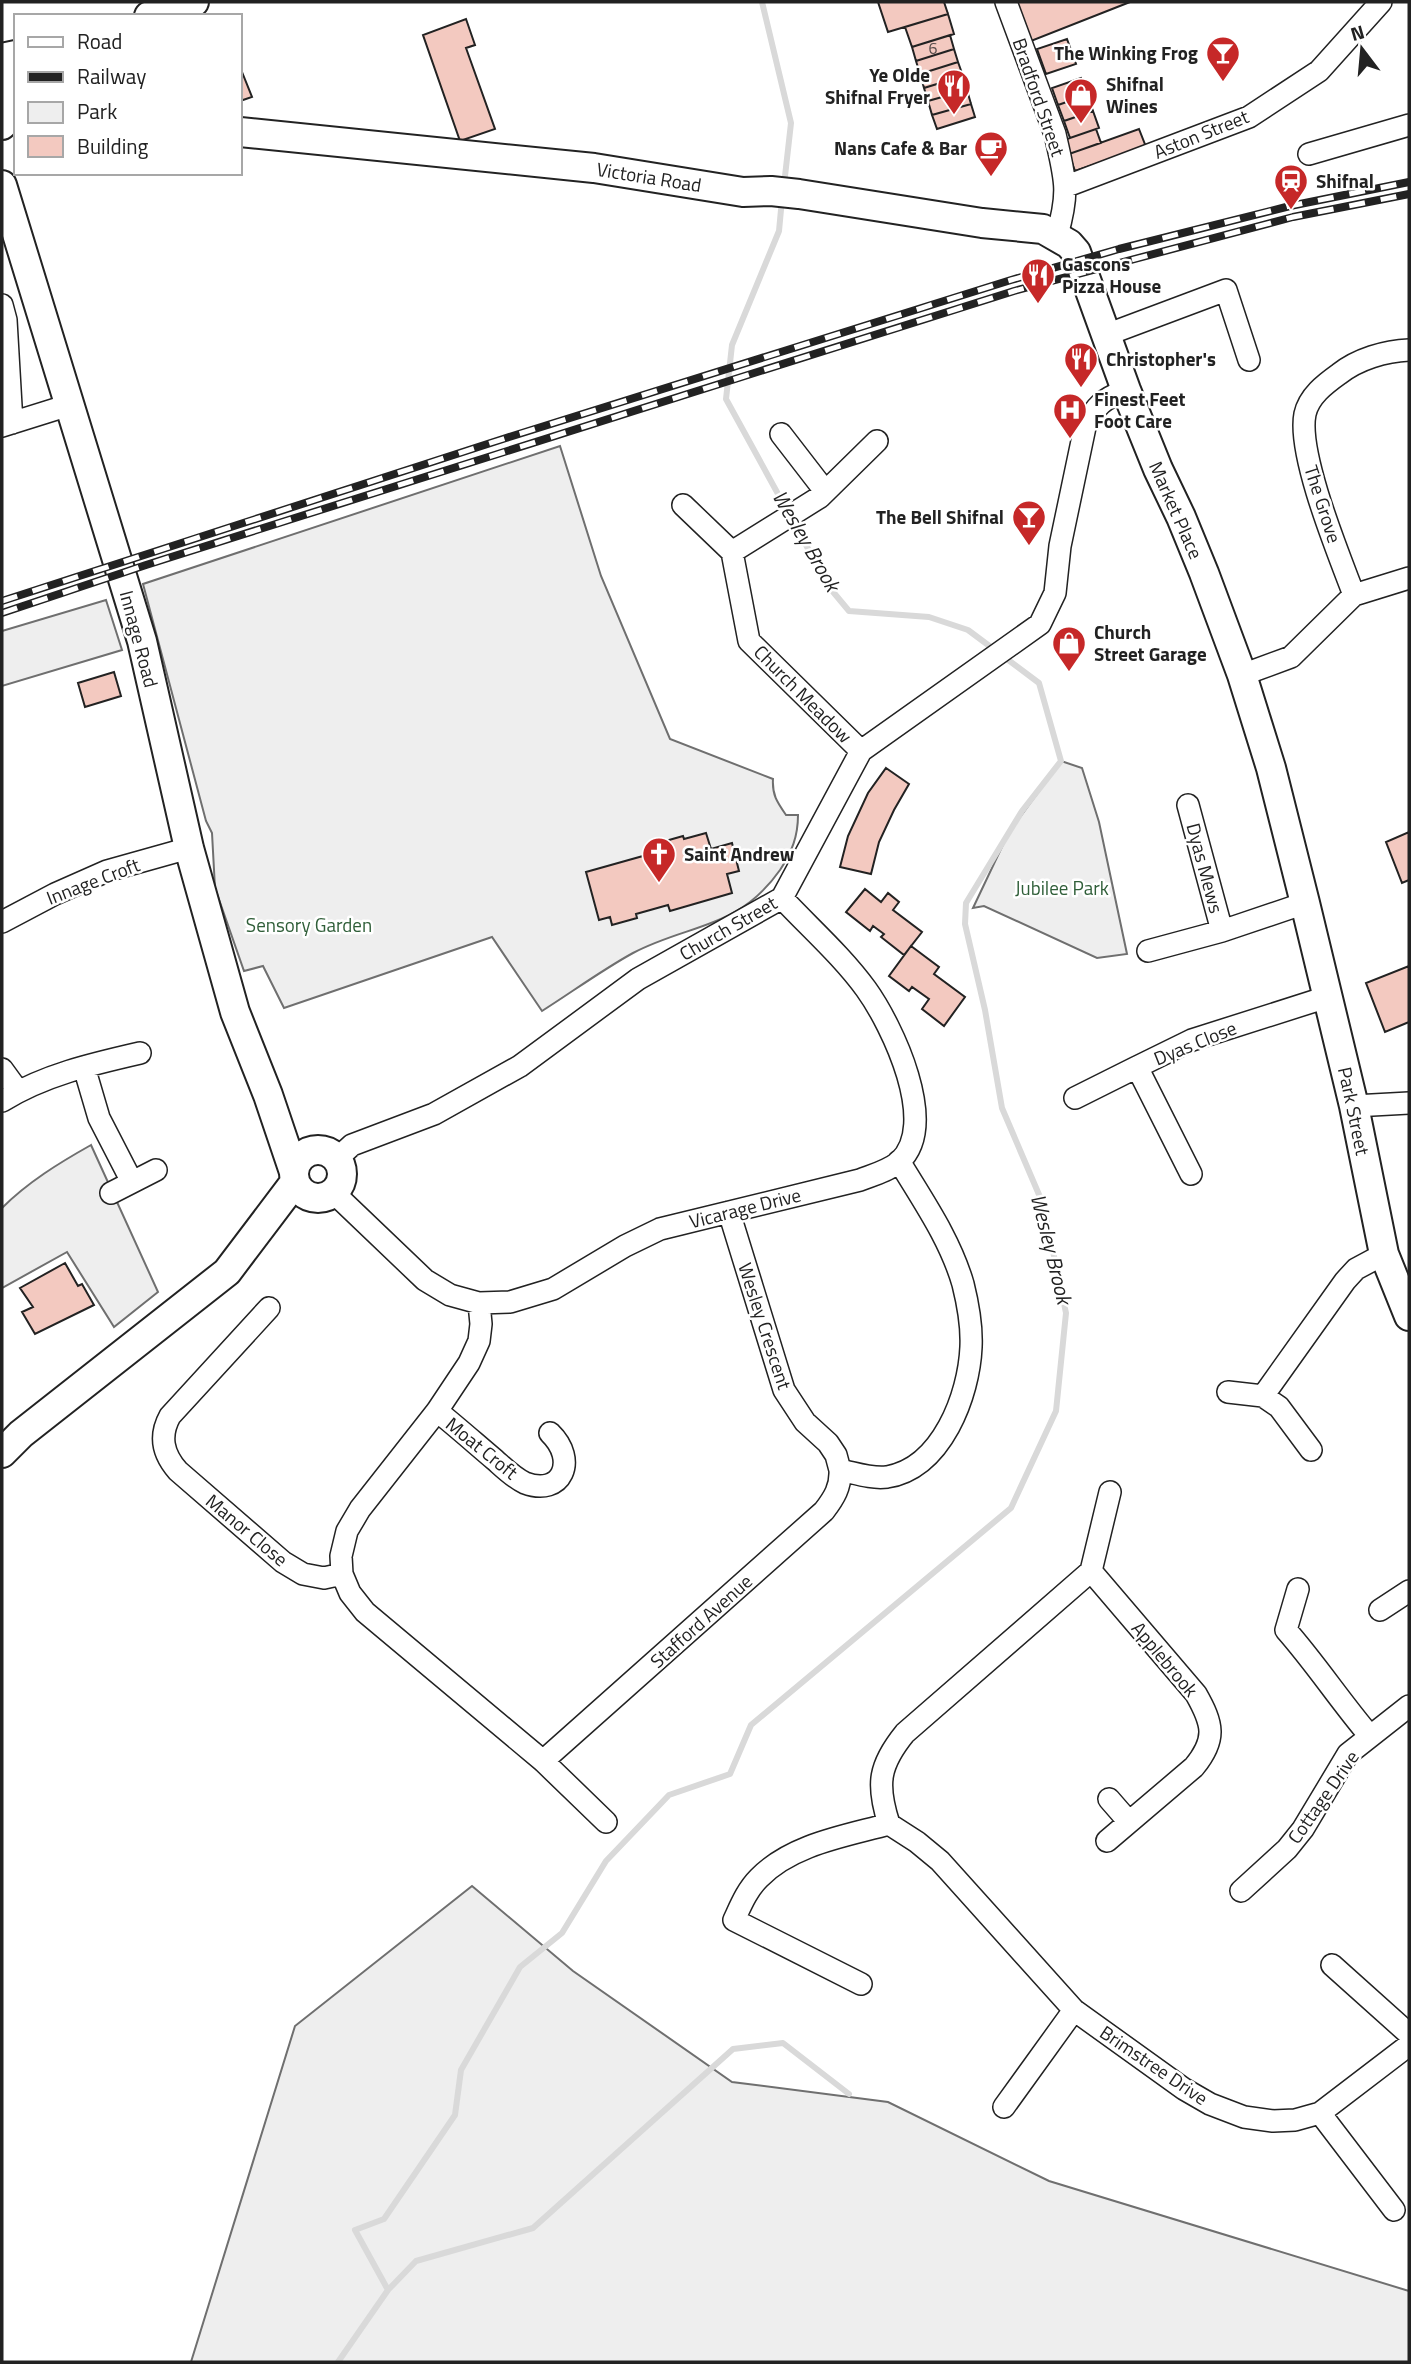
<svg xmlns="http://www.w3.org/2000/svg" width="1411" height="2364" font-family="'Titillium Web',sans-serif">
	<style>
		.green { fill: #eee; stroke: #6f6f6f; stroke-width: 2 }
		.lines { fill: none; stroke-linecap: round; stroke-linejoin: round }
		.stream { stroke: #d9d9d9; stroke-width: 6 }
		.building { fill: #f3c9c0; stroke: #222; stroke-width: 2 }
		.minor-casing { stroke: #222; stroke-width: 24 }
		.major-casing { stroke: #222; stroke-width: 32 }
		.minor { stroke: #fff; stroke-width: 21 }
		.major { stroke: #fff; stroke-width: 28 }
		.rail-casing { stroke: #222; stroke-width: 8 }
		.rail { stroke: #fff; stroke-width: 5; stroke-dasharray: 16; stroke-linecap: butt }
		.labels { text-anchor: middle; stroke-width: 5; stroke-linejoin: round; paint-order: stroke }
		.number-label { font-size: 16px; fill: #564c4a }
		.poi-label { font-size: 19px; font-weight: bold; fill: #222; stroke: #fff; text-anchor: start }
		.street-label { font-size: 19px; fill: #222; stroke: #fff }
		.park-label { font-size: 19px; fill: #2f5e38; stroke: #fff }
		.water-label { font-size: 21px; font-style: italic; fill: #222; stroke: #fff }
	</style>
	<rect width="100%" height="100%" fill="#fff"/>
	<path class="green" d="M 560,446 L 601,576 L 670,739 L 773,779 C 772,795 777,802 786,815 L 798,815 C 798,836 792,852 780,870 C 738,930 690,923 633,953 C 602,970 572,992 542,1011 L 492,937 L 284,1008 L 263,966 L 244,971 L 215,888 L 212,833 L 206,821 L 143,584 Z
		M 106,600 L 122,650 L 2,686 L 2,631 Z
		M 1061,761 L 1082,768 L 1099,822 L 1127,954 L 1097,958 L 984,906 L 973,908 L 1009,832 Z
		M 91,1145 L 158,1292 L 114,1327 L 67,1252 L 2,1288 L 2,1208 C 28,1182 59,1163 91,1145 Z
		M 472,1886 L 573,1971 L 732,2082 L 888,2102 L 1049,2181 L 1409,2291 L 1409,2362 L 191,2362 L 295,2026 Z"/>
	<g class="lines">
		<path class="stream" d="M 762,2 L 791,123 L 784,185
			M 388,2290 L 355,2230 L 384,2219 L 455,2115 L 461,2070 L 520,1967 L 562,1933 L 606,1861 L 669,1795 L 730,1774 L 751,1725 L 1011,1508 L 1056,1411 L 1066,1313 L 1043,1204 L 1002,1108 L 985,1010 L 965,924 L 966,903 L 1022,811 L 1061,761 L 1039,683 L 968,630 L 929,617 L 849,611 L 829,587 L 726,399 L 732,345 L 779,231 L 782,199
			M 338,2362 L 388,2290 L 416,2261 L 533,2228 L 733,2049 L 783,2043 L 849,2094"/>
	</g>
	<path class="building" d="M 878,2 L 944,2 L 948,14 L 888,32 Z
		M 1016,2 L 1130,2 L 1031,41 Z
		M 948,14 L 954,34 L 912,47 L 905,27 Z
		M 466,19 L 475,45 L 466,48 L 495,129 L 460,141 L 423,35 Z
		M 950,35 L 954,49 L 916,61 L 912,47 Z
		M 1067,39 L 1076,64 L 1046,74 L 1037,49 Z
		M 954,49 L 958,62 L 920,74 L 916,61 Z
		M 958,62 L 963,76 L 924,88 L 920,74 Z
		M 240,67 L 252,97 L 240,101 Z
		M 963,76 L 967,90 L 928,101 L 924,88 Z
		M 1081,78 L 1087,95 L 1058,105 L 1052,88 Z
		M 967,90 L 971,104 L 932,115 L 928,101 Z
		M 1087,95 L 1093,111 L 1064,121 L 1058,105 Z
		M 971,104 L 975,117 L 937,129 L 932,115 Z
		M 1093,111 L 1099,128 L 1070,138 L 1064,121 Z
		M 1096,129 L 1101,143 L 1069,154 L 1064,140 Z
		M 1139,129 L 1146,147 L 1075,171 L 1069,154 Z
		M 114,672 L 121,696 L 85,707 L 78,683 Z
		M 886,768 L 909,784 L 894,810 L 879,842 L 871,874 L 840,867 L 848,836 L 868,793 Z
		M 1409,832 L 1409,880 L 1402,883 L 1386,842 Z
		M 706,833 L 711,849 L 732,843 L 739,871 L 727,874 L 732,893 L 670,911 L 668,905 L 636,914 L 637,918 L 612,925 L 610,917 L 599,920 L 586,872 L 650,854 L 648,846 L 683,836 L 684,839 Z
		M 865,889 L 881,902 L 888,893 L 899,902 L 893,910 L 922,932 L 904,955 L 881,937 L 884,934 L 873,926 L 870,931 L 846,912 Z
		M 911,946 L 939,967 L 934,974 L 965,997 L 944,1026 L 922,1009 L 929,999 L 912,987 L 909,991 L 889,976 Z
		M 1409,966 L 1409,1022 L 1385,1032 L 1366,983 Z
		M 65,1263 L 78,1286 L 82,1284 L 94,1305 L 35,1334 L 22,1312 L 33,1307 L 20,1288 Z"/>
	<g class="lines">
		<g class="minor-casing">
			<path id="minor" d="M 1006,2 L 1055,134 C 1065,179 1070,190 1057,235
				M 1309,154 L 1409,125
				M 1067,186 L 1249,117 L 1319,71 L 1381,2
				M 2,305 L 6,320 L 12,423
				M 1106,335 L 1226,290 L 1249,360
				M 2,426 L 69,405
				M 781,434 L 825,491
				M 683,505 L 732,552
				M 1354,595 C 1339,555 1297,454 1305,414 C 1309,396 1325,384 1339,374 C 1358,359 1385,351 1409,350
				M 1242,675 L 1291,657 L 1354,595 L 1409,578
				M 861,751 L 749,641 L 732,552 L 820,497 L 877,441
				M 1188,805 L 1222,931
				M 2,922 L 55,894 L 107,871 L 189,848
				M 1148,951 L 1222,931 L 1305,903
				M 84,1067 L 99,1118 L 132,1182
				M 2,1069 L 18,1091
				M 1075,1098 L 1137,1067
				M 2,1101 C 44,1075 92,1064 140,1053
				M 1354,1106 L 1409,1103
				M 339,1161 L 341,1155 L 352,1145 L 434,1114 L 520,1066 L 638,979 L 782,898 L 861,751 L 1040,624 L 1055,593 L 1060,546 L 1085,427 C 1096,405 1103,399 1126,390
				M 1191,1174 L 1137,1067 L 1192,1040 L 1327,997
				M 111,1193 L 156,1170
				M 334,1193 L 425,1280 L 450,1295 L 479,1303 L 510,1302 L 553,1289 L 625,1246 L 660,1229 L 860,1180 C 873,1175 888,1171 899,1162 C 940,1125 892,1025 866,989 C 842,956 810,928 782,898
				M 729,1212 L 784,1390 L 805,1422 L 828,1443 L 836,1455 L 840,1470 C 855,1473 871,1479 887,1477 C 942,1468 969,1395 971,1347 C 972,1326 968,1304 963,1284 C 950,1239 923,1201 899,1161
				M 269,1308 L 170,1416 C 159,1436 163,1454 178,1471 L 283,1562 L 303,1574 L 324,1578 L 342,1574 L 341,1556 L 347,1531 L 360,1509 L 437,1411 L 469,1363 L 479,1341 L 481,1324 L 479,1303
				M 1228,1392 L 1263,1396
				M 437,1411 C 457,1427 476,1444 495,1460 C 504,1468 514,1478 525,1483 C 562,1497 578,1460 550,1433
				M 1311,1450 L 1279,1407 L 1263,1396 L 1345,1281 L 1356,1269 L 1384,1254
				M 1091,1571 L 1110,1492
				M 342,1574 L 350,1593 L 365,1612 L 543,1761 L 606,1822
				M 1298,1589 L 1286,1630 C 1316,1664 1340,1701 1369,1735
				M 1380,1610 L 1409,1591
				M 543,1761 L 824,1511 C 834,1498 841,1487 840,1470
				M 1109,1799 L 1129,1822
				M 889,1824 C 876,1784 879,1765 905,1733 L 1091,1571 L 1196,1694 C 1213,1724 1217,1739 1194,1767 L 1107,1841
				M 889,1824 L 917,1842 L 940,1861 L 1074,2010 L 1184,2089 L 1210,2104 L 1244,2117 L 1273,2121 L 1295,2120 L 1320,2113 L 1409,2045
				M 1241,1891 L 1287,1849 L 1303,1829 L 1348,1754 L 1409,1706
				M 1332,1965 L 1409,2034
				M 861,1984 L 734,1920 C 741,1905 747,1890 759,1878 C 792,1844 846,1836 889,1824
				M 1004,2107 L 1074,2010
				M 1320,2113 L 1394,2210"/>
		</g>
		<g class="major-casing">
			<path id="major" d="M 149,16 L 194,2
				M 2,58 L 16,55
				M 2,77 C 16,92 16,110 2,125
				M 240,132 L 594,168 L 743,192 L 771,191 L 799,194 L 982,223 L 1043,229 L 1069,244 L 1076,252 L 1126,390 L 1158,469 L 1181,517 L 1204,573 L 1242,675 L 1271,768 L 1305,903 L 1354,1106 L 1384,1254 L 1409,1316
				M 2,185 L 142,641 L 189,848 L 235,1012 L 268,1095 L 294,1172
				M294 1174a24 24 0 1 1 48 0a24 24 0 1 1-48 0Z
				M 2,1453 L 21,1434 L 227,1272 L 295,1182"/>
		</g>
		<use href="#minor" class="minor"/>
		<use href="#major" class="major"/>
		<g class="rail-casing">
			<path id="rail" d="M 2,601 L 506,438 L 1011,280 L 1119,249 L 1290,206 L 1409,182
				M 2,613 L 146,565 L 1014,291 L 1293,217 L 1409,194"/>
		</g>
		<use href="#rail" class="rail"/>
	</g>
	<defs>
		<g id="bar-pin" transform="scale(1.75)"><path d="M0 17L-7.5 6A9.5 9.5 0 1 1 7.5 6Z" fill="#c62828" stroke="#fff"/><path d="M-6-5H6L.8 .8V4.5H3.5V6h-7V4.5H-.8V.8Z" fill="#fff"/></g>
		<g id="restaurant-pin" transform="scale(1.75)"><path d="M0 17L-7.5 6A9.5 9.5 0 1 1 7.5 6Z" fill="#c62828" stroke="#fff"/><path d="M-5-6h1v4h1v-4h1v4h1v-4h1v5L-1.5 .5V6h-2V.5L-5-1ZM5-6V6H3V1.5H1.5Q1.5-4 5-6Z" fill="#fff"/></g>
		<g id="shop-pin" transform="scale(1.75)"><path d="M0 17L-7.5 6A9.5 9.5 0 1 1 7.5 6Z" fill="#c62828" stroke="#fff"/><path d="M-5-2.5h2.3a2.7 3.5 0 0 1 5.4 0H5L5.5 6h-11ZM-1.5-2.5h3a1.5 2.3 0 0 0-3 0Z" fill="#fff"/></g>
		<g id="cafe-pin" transform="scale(1.75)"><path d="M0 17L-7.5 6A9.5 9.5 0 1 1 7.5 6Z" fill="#c62828" stroke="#fff"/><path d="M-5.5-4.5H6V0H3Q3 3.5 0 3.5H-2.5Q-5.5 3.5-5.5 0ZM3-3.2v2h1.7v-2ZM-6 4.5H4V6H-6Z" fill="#fff"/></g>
		<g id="station-pin" transform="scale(1.75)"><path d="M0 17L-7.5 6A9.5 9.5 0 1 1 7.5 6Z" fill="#c62828" stroke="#fff"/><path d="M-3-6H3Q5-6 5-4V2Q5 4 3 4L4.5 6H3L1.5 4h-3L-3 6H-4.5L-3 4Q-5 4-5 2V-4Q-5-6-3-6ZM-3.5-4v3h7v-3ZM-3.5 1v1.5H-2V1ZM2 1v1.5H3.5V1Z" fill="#fff"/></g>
		<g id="hospital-pin" transform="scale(1.75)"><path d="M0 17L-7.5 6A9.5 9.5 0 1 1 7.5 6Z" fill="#c62828" stroke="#fff"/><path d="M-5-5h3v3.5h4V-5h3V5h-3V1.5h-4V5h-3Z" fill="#fff"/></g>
		<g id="church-pin" transform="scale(1.75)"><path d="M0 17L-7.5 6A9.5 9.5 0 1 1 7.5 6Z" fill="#c62828" stroke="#fff"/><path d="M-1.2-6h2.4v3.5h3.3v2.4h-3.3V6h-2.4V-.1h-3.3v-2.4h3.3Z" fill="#fff"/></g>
	</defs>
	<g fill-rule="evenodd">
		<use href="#bar-pin" x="1223" y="53"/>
		<use href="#restaurant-pin" x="954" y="86"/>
		<use href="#shop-pin" x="1081" y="95"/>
		<use href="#cafe-pin" x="991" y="148"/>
		<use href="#station-pin" x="1291" y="181"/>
		<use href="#restaurant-pin" x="1038" y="275"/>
		<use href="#restaurant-pin" x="1081" y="359"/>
		<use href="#hospital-pin" x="1070" y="410"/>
		<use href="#bar-pin" x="1029" y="517"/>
		<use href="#shop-pin" x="1069" y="643"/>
		<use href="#church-pin" x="659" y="854"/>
	</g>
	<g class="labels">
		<g class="number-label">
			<text x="933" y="54">6</text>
		</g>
		<g class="poi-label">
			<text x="1198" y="60" text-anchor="end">The Winking Frog</text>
			<text x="930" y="82" text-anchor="end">Ye Olde<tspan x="930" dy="22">Shifnal Fryer</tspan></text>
			<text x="1106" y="91">Shifnal<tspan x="1106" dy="22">Wines</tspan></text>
			<text x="967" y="155" text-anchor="end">Nans Cafe &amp; Bar</text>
			<text x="1316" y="188">Shifnal</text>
			<text x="1062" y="271">Gascons<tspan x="1062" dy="22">Pizza House</tspan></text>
			<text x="1106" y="366">Christopher's</text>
			<text x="1094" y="406">Finest Feet<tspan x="1094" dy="22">Foot Care</tspan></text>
			<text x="1004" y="524" text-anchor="end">The Bell Shifnal</text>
			<text x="1094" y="639">Church<tspan x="1094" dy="22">Street Garage</tspan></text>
			<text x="684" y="861">Saint Andrew</text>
		</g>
		<g class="street-label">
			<text transform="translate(1039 97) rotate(71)" y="7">Bradford Street</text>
			<text transform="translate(1201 134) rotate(-22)" y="7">Aston Street</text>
			<text transform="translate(649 177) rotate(9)" y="7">Victoria Road</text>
			<text transform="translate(1323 504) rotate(72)" y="7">The Grove</text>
			<text transform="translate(1176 510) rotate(66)" y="7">Market Place</text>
			<text transform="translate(139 639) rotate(75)" y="7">Innage Road</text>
			<text transform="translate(803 694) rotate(45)" y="7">Church Meadow</text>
			<text transform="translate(1205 868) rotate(75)" y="7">Dyas Mews</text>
			<text transform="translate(93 881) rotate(-21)" y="7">Innage Croft</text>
			<text transform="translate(728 928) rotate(-30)" y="7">Church Street</text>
			<text transform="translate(1195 1043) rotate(-22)" y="7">Dyas Close</text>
			<text transform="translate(1354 1111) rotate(78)" y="7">Park Street</text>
			<text transform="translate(745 1208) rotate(-14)" y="7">Vicarage Drive</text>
			<text transform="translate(765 1326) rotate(72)" y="7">Wesley Crescent</text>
			<text transform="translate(482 1448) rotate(39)" y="7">Moat Croft</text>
			<text transform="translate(247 1530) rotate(40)" y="7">Manor Close</text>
			<text transform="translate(701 1621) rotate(-42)" y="7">Stafford Avenue</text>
			<text transform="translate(1165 1659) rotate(50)" y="7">Applebrook</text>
			<text transform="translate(1323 1797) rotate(-55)" y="7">Cottage Drive</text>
			<text transform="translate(1154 2065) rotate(34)" y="7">Brimstree Drive</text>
		</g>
		<g class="park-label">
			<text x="1062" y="895">Jubilee Park</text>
			<text x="309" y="932">Sensory Garden</text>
		</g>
		<g class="water-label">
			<text transform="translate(806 541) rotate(60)" y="7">Wesley Brook</text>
			<text transform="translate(1051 1249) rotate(76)" y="7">Wesley Brook</text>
		</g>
	</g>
	<rect width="1411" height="2364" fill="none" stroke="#222222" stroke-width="7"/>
	<rect x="14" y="14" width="228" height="161" fill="#ffffff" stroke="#a7a7a7" stroke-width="2"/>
	<rect x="28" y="37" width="35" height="10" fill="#ffffff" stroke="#a7a7a7" stroke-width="2"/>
	<text x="77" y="49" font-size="21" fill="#222222">Road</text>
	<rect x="28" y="72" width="35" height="10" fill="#222222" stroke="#a7a7a7" stroke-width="2"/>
	<text x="77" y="84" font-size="21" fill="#222222">Railway</text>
	<rect x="28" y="102" width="35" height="21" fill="#eeeeee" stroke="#a7a7a7" stroke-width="2"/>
	<text x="77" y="119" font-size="21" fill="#222222">Park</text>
	<rect x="28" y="136" width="35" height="21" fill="#f3c9c0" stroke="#a7a7a7" stroke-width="2"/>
	<text x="77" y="154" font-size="21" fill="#222222">Building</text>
	<g transform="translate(1362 49) rotate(344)" stroke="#ffffff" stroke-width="5" paint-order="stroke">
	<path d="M0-5L12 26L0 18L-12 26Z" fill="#222222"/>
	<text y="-10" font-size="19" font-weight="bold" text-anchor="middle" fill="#222222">N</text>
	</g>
</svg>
